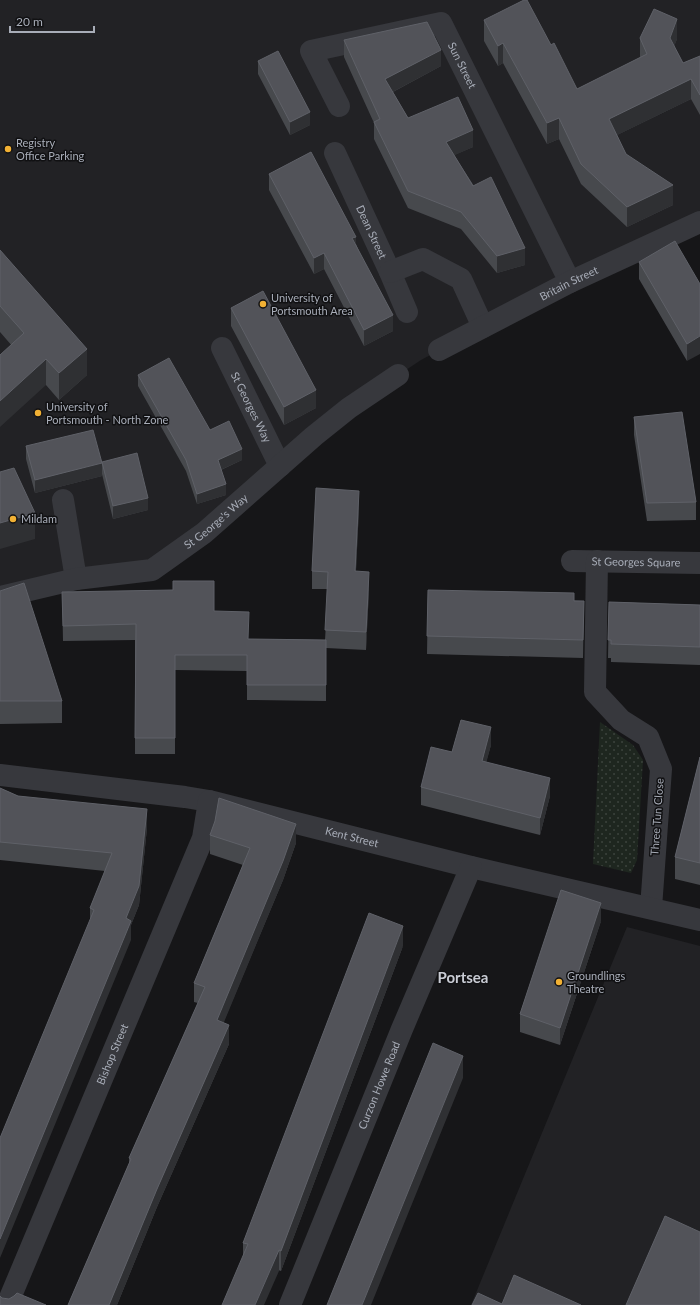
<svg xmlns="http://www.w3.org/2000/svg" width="700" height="1305" font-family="Lato,sans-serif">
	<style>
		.built { fill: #222225 }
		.grass { fill: url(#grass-dots) }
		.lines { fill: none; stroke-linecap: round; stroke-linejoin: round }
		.minor { stroke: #37383d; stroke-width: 22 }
		.wall { fill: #47494d }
		.shaded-wall { fill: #2f3033 }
		.building { fill: #525359; stroke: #5f6168 }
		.poi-dot { fill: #f2b134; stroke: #111113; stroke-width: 1.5 }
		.labels { text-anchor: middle; stroke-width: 3; stroke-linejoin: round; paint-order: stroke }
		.street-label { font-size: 11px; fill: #a8adb8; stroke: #111113 }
		.poi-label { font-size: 11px; fill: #a8adb8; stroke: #111113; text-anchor: start }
		.district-label { font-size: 15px; font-weight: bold; fill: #c9ccd4; stroke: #111113 }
	</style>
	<defs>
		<pattern id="grass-dots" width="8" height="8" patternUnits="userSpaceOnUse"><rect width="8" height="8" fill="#1e261f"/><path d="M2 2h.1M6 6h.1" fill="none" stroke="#3c433d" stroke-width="1.8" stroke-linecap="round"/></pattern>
	</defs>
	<rect width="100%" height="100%" fill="#161618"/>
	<path class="built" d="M 0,0 L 700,0 L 700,222 L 483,327 L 421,360 L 349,408 L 152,570 L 0,597 Z
		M 627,927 L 700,946 L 700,1305 L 471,1305 Z"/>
	<path class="grass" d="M 600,722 L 633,745 L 643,760 L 637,860 L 631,873 L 593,864 Z"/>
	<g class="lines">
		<g class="minor">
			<path id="s1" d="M 339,106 L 311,51 L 441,23 L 570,282"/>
			<path id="s2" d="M 335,153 L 390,272 L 407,312"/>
			<path d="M 390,272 L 423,259 L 461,279 L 483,327"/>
			<path id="s3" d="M 222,348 L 280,466"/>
			<path id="s4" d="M 439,350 L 570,282 L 700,222"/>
			<path d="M 63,500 L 76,579"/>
			<path id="s5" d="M 572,561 L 700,563"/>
			<path d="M 597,561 L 595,692 L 621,720 L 648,737 L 661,769 L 651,908"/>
			<path id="s6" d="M 0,597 L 76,579 L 152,570 L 204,533 L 314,436 L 349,408 L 398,375"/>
			<path id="s7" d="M 0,775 L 185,797 L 209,801 L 471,867 L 700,920"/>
			<path id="s8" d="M 7,1305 L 203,838 L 209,801"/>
			<path id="s9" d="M 290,1305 L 402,1029 L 471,867"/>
		</g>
	</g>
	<path class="wall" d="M 484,20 L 551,45 L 577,89 L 640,58 L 640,38 L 677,39 L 674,46 L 683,63 L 700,56 L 700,115 L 691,99 L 617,135 L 626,154 L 673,205 L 627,227 L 581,184 L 559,139 L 547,144 L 503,63 L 498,66 L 484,41 Z
		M 344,40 L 441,66 L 393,92 L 408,118 L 473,147 L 454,155 L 525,265 L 497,273 L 461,229 L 408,208 L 374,139 L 374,123 L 344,57 Z
		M 258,61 L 310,125 L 290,135 L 258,74 Z
		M 269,174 L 356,244 L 393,331 L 364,346 L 324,269 L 314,274 L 269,190 Z
		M 0,250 L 87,375 L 59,400 L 0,332 Z
		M 639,262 L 700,284 L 687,361 L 639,279 Z
		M 231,308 L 316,408 L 284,425 L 231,326 Z
		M 138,375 L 210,430 L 242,460 L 221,470 L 226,495 L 197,504 L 186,471 L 138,386 Z
		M 634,417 L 696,502 L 696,520 L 647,521 L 634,435 Z
		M 26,446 L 102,476 L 35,493 L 26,459 Z
		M 102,462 L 148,510 L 113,519 L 102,474 Z
		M 359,508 L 356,571 L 369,590 L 366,650 L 326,648 L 326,701 L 247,700 L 247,671 L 175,670 L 175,754 L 135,754 L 135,640 L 63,641 L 62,592 L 214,611 L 248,639 L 325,640 L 328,589 L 312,589 L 312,571 Z
		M 428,590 L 584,601 L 583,658 L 427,654 Z
		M 0,591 L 62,701 L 62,723 L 0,724 Z
		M 609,602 L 700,605 L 700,665 L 611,662 L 611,658 L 608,658 Z
		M 491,745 L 486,762 L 550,796 L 540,835 L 421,805 L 421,787 L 452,752 Z
		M 700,757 L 700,885 L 675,879 L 675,857 Z
		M 0,788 L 18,796 L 147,828 L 139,905 L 131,925 L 131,940 L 90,919 L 90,908 L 105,871 L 0,860 Z
		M 210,835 L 296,843 L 283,880 L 223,1023 L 229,1044 L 157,1207 L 117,1305 L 68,1305 L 129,1164 L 129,1158 L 198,1003 L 194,1002 L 194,983 L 243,865 L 210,854 Z
		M 601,921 L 560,1045 L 520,1032 L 520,1014 Z
		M 403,946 L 281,1271 L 243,1257 L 243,1243 Z"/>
	<path class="shaded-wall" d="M 677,19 L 677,39 L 670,58 L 670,38 Z
		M 503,43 L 503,63 L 498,66 L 498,46 Z
		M 441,50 L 441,66 L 385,96 L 385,79 Z
		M 691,79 L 691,99 L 609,139 L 609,119 Z
		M 310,112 L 310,125 L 290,135 L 290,122 Z
		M 559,118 L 559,139 L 547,144 L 547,123 Z
		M 473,130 L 473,147 L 446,159 L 446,142 Z
		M 673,185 L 673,205 L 627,227 L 627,207 Z
		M 356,237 L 356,252 L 352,238 Z
		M 525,248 L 525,265 L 497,273 L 497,256 Z
		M 324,253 L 324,269 L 314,274 L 314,258 Z
		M 393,315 L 393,331 L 364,346 L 364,330 Z
		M 700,336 L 700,354 L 687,361 L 687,344 Z
		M 87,349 L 87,375 L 59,400 L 59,373 Z
		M 46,359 L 46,385 L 0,427 L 0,401 Z
		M 316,390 L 316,408 L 284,425 L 284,407 Z
		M 242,449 L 242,460 L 218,471 L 218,460 Z
		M 102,463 L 102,476 L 35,493 L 35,480 Z
		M 226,484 L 226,495 L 197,504 L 197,494 Z
		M 359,491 L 359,508 L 355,589 L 355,571 Z
		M 148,498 L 148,510 L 113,519 L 113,506 Z
		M 35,513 L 35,539 L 0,549 L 0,523 Z
		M 369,572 L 369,590 L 366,650 L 366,632 Z
		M 491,727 L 491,745 L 482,779 L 482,761 Z
		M 550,778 L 550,796 L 540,835 L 540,818 Z
		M 147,809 L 147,828 L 139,905 L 131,925 L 131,940 L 0,1258 L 0,1239 L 126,918 Z
		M 296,824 L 296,843 L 283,880 L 217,1039 L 217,1020 Z
		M 601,903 L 601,921 L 560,1045 L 560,1028 Z
		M 403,926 L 403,946 L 281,1271 L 281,1251 Z
		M 229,1025 L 229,1044 L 157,1207 L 117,1305 L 109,1305 L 157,1189 Z
		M 463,1056 L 463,1078 L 371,1305 L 362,1305 Z
		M 279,1250 L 279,1271 L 264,1305 L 255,1305 Z"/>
	<path class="building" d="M 524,0 L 527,0 L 551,45 L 554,43 L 577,89 L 647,54 L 640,38 L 654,9 L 677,19 L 670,38 L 683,63 L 700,56 L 700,95 L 691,79 L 609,119 L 626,154 L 673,185 L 627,207 L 581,164 L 559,118 L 547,123 L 503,43 L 498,46 L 484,20 Z
		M 427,22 L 441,50 L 385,79 L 408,118 L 458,97 L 473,130 L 446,142 L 473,186 L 491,177 L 525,248 L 497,256 L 461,212 L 408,191 L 374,122 L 380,119 L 344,40 Z
		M 278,51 L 310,112 L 290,122 L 258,61 Z
		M 311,152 L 356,237 L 352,238 L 393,315 L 364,330 L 324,253 L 314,258 L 269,174 Z
		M 675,241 L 700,284 L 700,336 L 687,344 L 639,262 Z
		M 0,250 L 87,349 L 59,373 L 46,359 L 0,401 L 0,355 L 24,333 L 0,306 Z
		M 263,291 L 316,390 L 284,407 L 231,308 Z
		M 169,358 L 210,430 L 229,421 L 242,449 L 218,460 L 226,484 L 197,494 L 186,460 L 138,375 Z
		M 682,412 L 696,502 L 647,503 L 634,417 Z
		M 93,430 L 102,463 L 35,480 L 26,446 Z
		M 137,453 L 148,498 L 113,506 L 102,462 Z
		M 14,468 L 35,513 L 0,523 L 0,472 Z
		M 316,488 L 359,491 L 355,571 L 369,572 L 366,632 L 325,630 L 328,572 L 312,571 Z
		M 173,581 L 214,581 L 214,611 L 249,612 L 248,639 L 326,640 L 326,685 L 247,685 L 247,655 L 175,655 L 175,738 L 135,738 L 136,624 L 63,626 L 62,592 L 173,590 Z
		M 24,583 L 62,701 L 0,701 L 0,591 Z
		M 428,590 L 574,593 L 574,601 L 584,601 L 583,640 L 427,636 Z
		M 609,602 L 700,605 L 700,647 L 611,644 L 611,640 L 608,640 Z
		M 461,720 L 491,727 L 482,761 L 550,778 L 540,818 L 421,787 L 431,747 L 452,752 Z
		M 700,757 L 700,863 L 675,857 Z
		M 0,788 L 18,796 L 147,809 L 139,886 L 126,918 L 131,921 L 0,1239 L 0,1138 L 94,910 L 90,908 L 112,853 L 0,842 Z
		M 219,798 L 296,824 L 283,861 L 217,1020 L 229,1025 L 157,1189 L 109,1305 L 68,1305 L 131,1159 L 129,1158 L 205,987 L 194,983 L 250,848 L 210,835 L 215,821 Z
		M 561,890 L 601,903 L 560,1028 L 520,1014 Z
		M 369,913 L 403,926 L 281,1251 L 279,1250 L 255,1305 L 222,1305 L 248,1244 L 243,1243 Z
		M 433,1043 L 463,1056 L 362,1305 L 327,1305 Z
		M 665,1216 L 700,1232 L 700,1305 L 626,1305 Z
		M 514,1275 L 581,1305 L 472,1305 L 478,1293 L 502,1304 Z
		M 17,1293 L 46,1305 L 0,1305 L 0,1296 L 2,1298 L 9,1299 L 14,1296 Z"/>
	<g class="poi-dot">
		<circle cx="8" cy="149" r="4"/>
		<circle cx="263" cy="304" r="4"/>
		<circle cx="38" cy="413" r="4"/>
		<circle cx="13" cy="519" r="4"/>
		<circle cx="559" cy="982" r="4"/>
	</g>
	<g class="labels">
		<g class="street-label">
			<text dy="4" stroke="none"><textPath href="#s1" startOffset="242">Sun Street</textPath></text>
			<text dy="4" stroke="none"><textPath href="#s2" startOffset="87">Dean Street</textPath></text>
			<text dy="4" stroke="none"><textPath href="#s4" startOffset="146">Britain Street</textPath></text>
			<text dy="4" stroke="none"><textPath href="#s3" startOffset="66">St Georges Way</textPath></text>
			<text dy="4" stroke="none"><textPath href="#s6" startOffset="235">St George's Way</textPath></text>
			<text dy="4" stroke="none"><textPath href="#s5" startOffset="64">St Georges Square</textPath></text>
			<text transform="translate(657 817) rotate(-86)" y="4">Three Tun Close</text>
			<text dy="4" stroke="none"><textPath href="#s7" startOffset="358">Kent Street</textPath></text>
			<text dy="4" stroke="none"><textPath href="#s8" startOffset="272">Bishop Street</textPath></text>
			<text dy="4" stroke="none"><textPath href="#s9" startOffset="237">Curzon Howe Road</textPath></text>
		</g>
		<g class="poi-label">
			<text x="16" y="147">Registry<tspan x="16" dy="13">Office Parking</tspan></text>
			<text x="271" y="302">University of<tspan x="271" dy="13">Portsmouth Area</tspan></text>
			<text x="46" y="411">University of<tspan x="46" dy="13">Portsmouth - North Zone</tspan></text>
			<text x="21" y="523">Mildam</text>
			<text x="567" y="980">Groundlings<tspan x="567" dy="13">Theatre</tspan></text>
		</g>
		<g class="district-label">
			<text x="463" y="983">Portsea</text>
		</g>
	</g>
	<path d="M10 26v6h84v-6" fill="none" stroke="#a8adb8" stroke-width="2"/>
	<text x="16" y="26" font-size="12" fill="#a8adb8" stroke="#111113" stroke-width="3" paint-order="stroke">20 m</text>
</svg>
